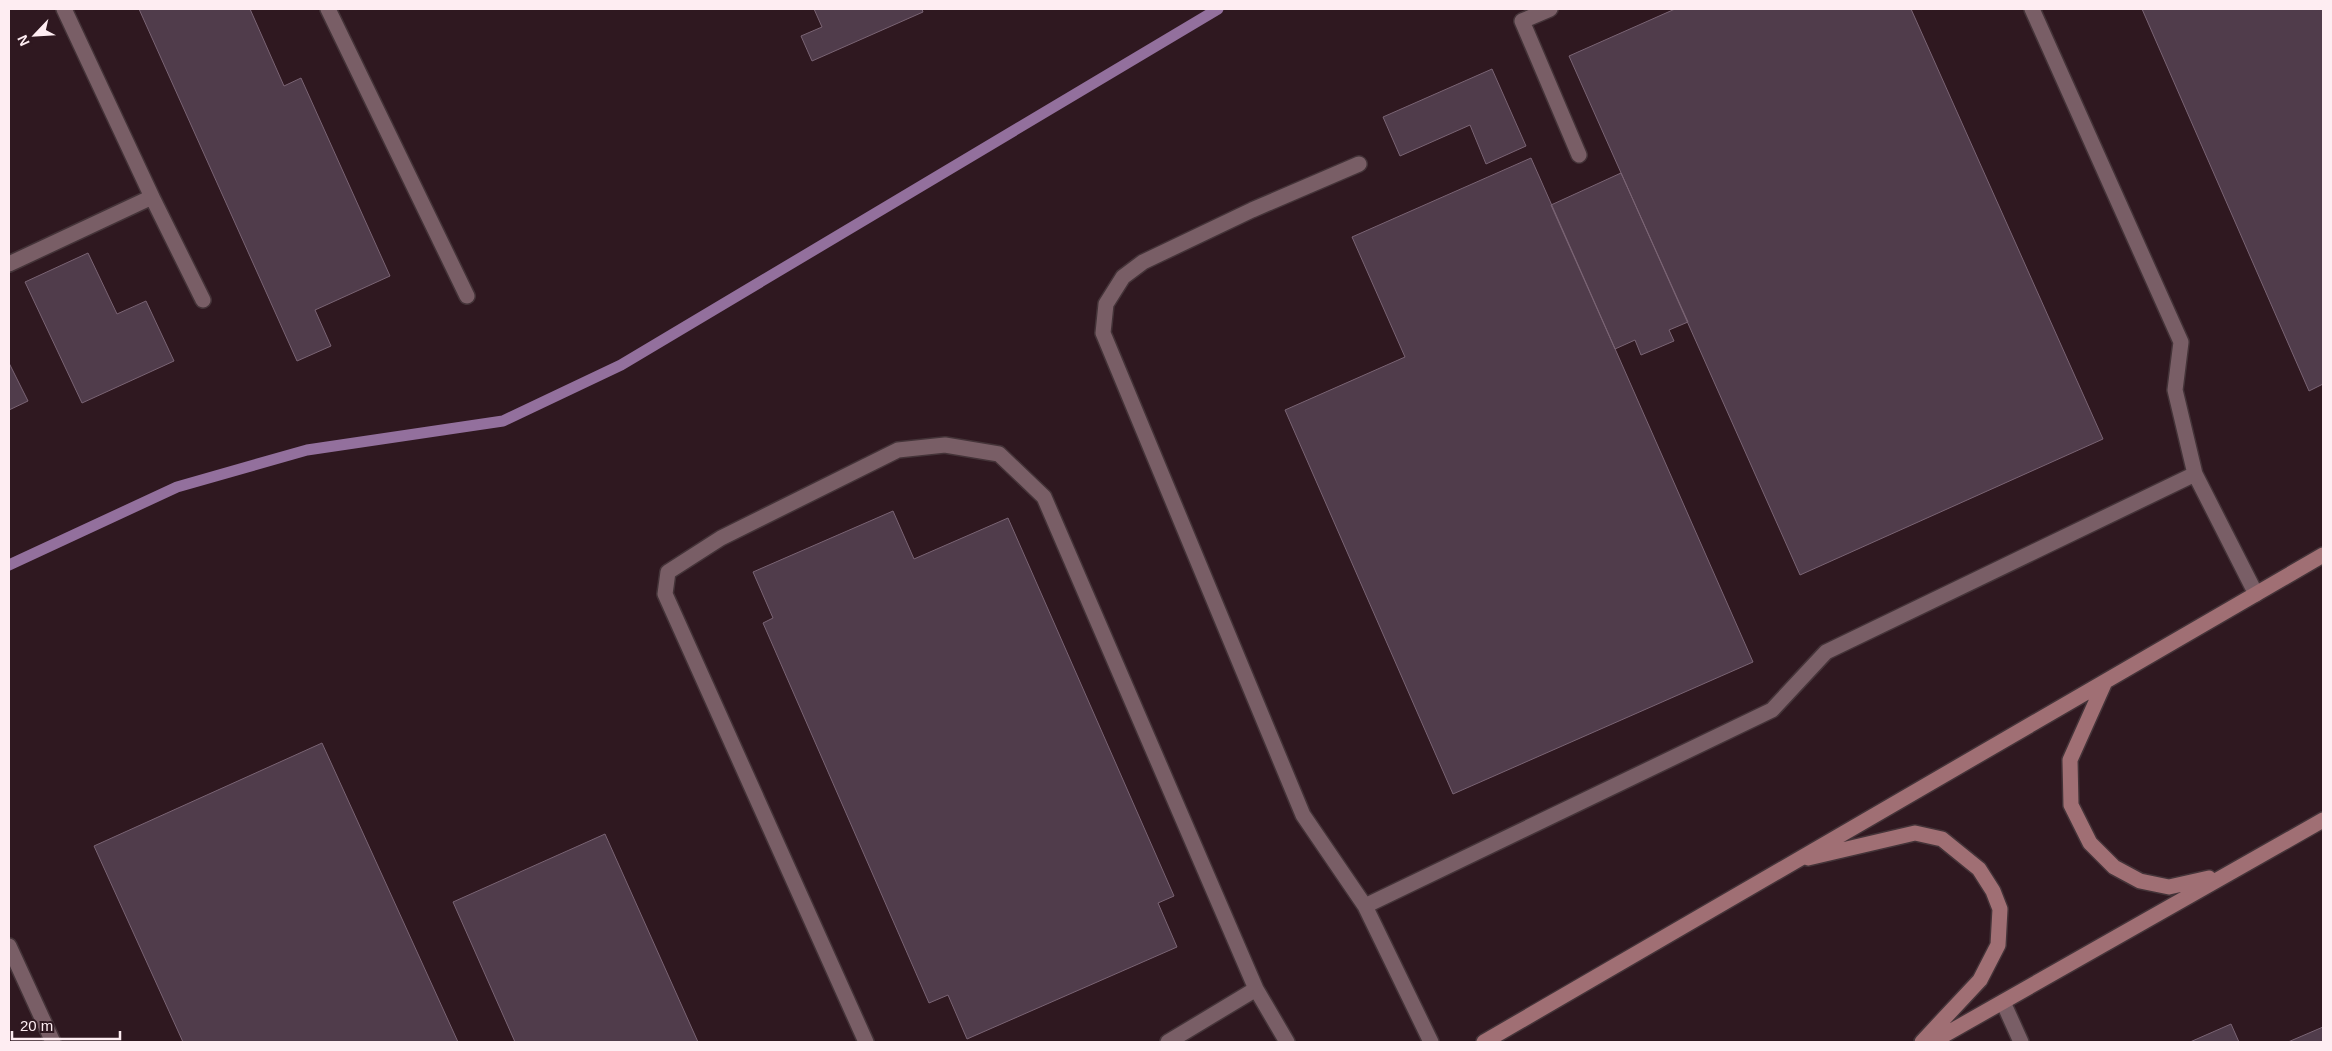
<svg xmlns="http://www.w3.org/2000/svg" width="2332" height="1051" font-family="Helvetica,sans-serif">
	<style>
		.lines { fill: none; stroke-linecap: round; stroke-linejoin: round }
		.stream { stroke: #93709d; stroke-width: 11 }
		.building { fill: #503c4b; stroke: #7a6474 }
		.lane-casing { stroke: #443338; stroke-width: 18 }
		.secondary-casing { stroke: #443338; stroke-width: 18 }
		.lane { stroke: #795e66; stroke-width: 15 }
		.secondary { stroke: #a06f74; stroke-width: 15 }
	</style>
	<rect width="100%" height="100%" fill="#2f1820"/>
	<g class="lines">
		<path class="stream" d="M 9,565 L 177,487 L 307,450 L 503,421 L 621,365 L 1218,9"/>
	</g>
	<path class="building" d="M 139,9 L 250,9 L 284,86 L 301,78 L 390,276 L 315,310 L 331,346 L 297,361 Z
		M 814,9 L 922,9 L 923,12 L 812,61 L 801,36 L 822,27 Z
		M 1675,9 L 1911,9 L 2103,439 L 1800,575 L 1569,56 Z
		M 2142,9 L 2323,9 L 2323,384 L 2309,391 Z
		M 1492,69 L 1526,146 L 1486,164 L 1470,125 L 1400,156 L 1383,117 Z
		M 1531,158 L 1753,662 L 1453,794 L 1285,410 L 1405,357 L 1352,237 Z
		M 1621,173 L 1688,322 L 1669,330 L 1674,341 L 1641,355 L 1635,340 L 1615,349 L 1551,205 Z
		M 88,253 L 117,314 L 146,301 L 174,361 L 82,403 L 25,282 Z
		M 9,363 L 28,401 L 9,410 Z
		M 893,511 L 914,559 L 1008,518 L 1174,896 L 1158,903 L 1177,947 L 967,1039 L 948,995 L 929,1003 L 763,623 L 773,618 L 753,572 Z
		M 322,743 L 458,1042 L 183,1042 L 94,846 Z
		M 605,834 L 698,1042 L 515,1042 L 453,902 Z
		M 2231,1024 L 2239,1042 L 2190,1042 Z
		M 2323,1027 L 2323,1042 L 2288,1042 Z"/>
	<g class="lines">
		<g class="lane-casing">
			<path id="lane" d="M 328,9 L 467,296
				M 1550,9 L 1522,21 L 1579,155
				M 2032,9 L 2181,342 L 2175,390 L 2195,474 L 2256,594
				M 1359,164 L 1252,210 L 1143,262 L 1123,277 L 1106,304 L 1103,333 L 1303,815 L 1365,906 L 1431,1042
				M 152,197 L 203,300
				M 9,264 L 152,197 L 64,9
				M 1365,906 L 1772,710 L 1826,652 L 2195,474
				M 9,946 L 53,1042
				M 2003,1002 L 2021,1042
				M 866,1042 L 665,594 L 668,572 L 721,538 L 898,450 L 945,445 L 999,454 L 1044,497 L 1256,989
				M 1168,1042 L 1256,989 L 1287,1042"/>
		</g>
		<g class="secondary-casing">
			<path id="secondary" d="M 2104,684 L 2070,760 L 2071,805 L 2090,843 L 2114,867 L 2140,881 L 2169,887 L 2209,878
				M 1808,858 L 1915,833 L 1942,839 L 1979,869 L 1993,891 L 2000,909 L 1998,945 L 1980,980 L 1922,1042
				M 1484,1042 L 2323,555
				M 1932,1042 L 2323,820"/>
		</g>
		<use href="#lane" class="lane"/>
		<use href="#secondary" class="secondary"/>
	</g>
	<rect width="2332" height="1051" fill="none" stroke="#feedf2" stroke-width="20"/>
	<g transform="translate(35 35) rotate(245)" stroke="#2f1820" stroke-width="4" paint-order="stroke">
	<path d="M0-4L9 19L0 12L-9 19Z" fill="#feedf2"/>
	<text y="-8" font-size="14" font-weight="bold" text-anchor="middle" fill="#feedf2">N</text>
	</g>
	<path d="M12 1031v8h108v-8" fill="none" stroke="#feedf2" stroke-width="2.5"/>
	<text x="20" y="1031" font-size="15" fill="#feedf2" stroke="#2f1820" stroke-width="4" paint-order="stroke">20 m</text>
</svg>
